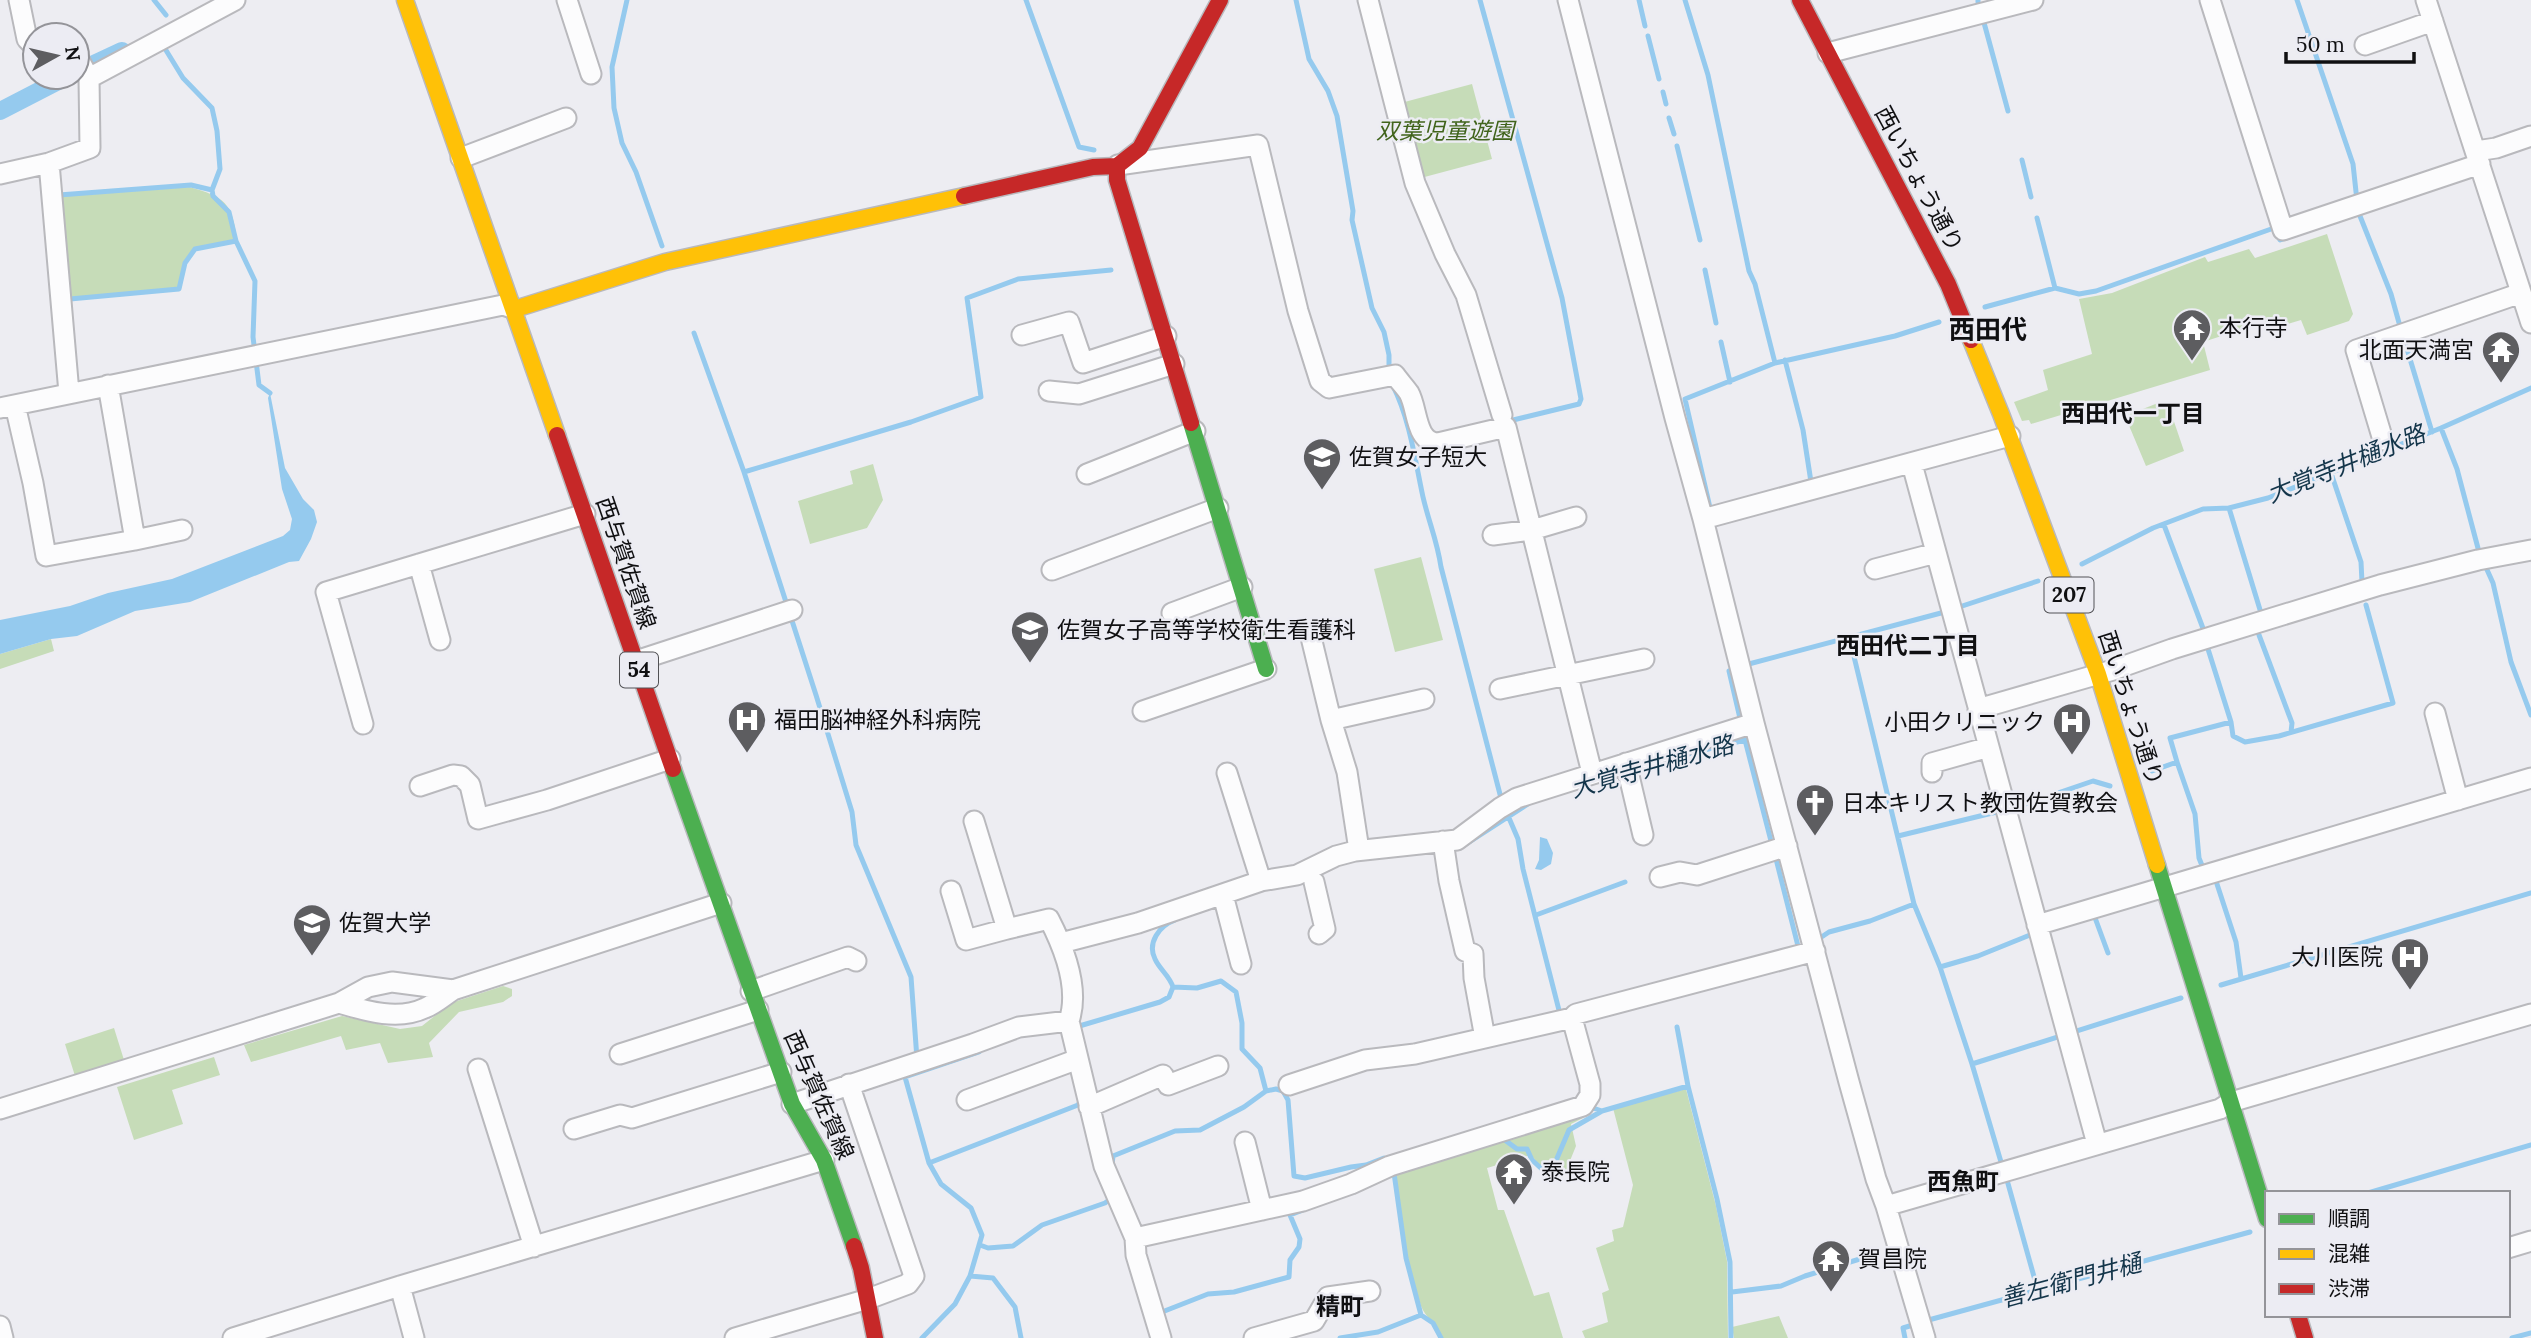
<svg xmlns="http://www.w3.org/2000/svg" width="2531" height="1338" font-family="Lora,'Noto Sans JP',serif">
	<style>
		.green { fill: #c6dcb8 }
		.water { fill: #95caee }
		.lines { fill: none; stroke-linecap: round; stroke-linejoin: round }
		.stream { stroke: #95caee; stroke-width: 5 }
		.canal { stroke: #95caee; stroke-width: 18 }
		.street-casing { stroke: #b9b9bd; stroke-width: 23 }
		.fast-casing { stroke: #b9b9bd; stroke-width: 19 }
		.slow-casing { stroke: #b9b9bd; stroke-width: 19 }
		.jam-casing { stroke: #b9b9bd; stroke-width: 19 }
		.street { stroke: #fcfcfd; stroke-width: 19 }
		.fast { stroke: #4caf50; stroke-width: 16 }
		.slow { stroke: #ffc107; stroke-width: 16 }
		.jam { stroke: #c62828; stroke-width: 16 }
		.labels { text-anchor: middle; stroke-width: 5; stroke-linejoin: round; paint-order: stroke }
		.shield { fill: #ececf3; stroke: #525256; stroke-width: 2 }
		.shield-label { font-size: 21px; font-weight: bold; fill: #101012 }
		.park-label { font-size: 23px; font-style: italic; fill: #41641c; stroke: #ececf3 }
		.street-label { font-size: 23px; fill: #101012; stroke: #ececf3 }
		.poi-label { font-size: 23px; fill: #101012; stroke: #ececf3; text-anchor: start }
		.neighbourhood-label { font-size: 24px; font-weight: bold; fill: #101012; stroke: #ececf3 }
		.water-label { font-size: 24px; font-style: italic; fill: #13354a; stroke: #ececf3 }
		.quarter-label { font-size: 26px; font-weight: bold; fill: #101012; stroke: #ececf3 }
	</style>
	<rect width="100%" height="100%" fill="#ededf2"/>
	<path class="green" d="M 1472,84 L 1492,159 L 1417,179 L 1397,104 Z
		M 189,187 C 225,197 232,202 237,240 L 196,248 L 185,262 L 178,288 L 66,298 L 56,197 Z
		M 2327,234 L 2353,314 L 2349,321 L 2307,335 L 2301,320 L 2278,327 L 2274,319 L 2203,342 L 2210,370 L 2031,424 L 2029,420 L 2022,421 L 2014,402 L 2048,390 L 2043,370 L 2092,354 L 2079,299 L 2112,293 L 2205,257 L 2208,262 L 2249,249 L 2255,258 Z
		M 2158,403 L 2168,404 L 2184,451 L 2146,466 L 2125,416 Z
		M 873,464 L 883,500 L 867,528 L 810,544 L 798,501 L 853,484 L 850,471 Z
		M 1421,557 L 1443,640 L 1395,652 L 1374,569 Z
		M 51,639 L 54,651 L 0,669 L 0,654 Z
		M 503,986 L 512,989 L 512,996 L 503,1002 L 459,1012 L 429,1043 L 433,1057 L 388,1063 L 380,1043 L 346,1050 L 341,1036 L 251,1062 L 244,1045 L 342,1016 L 400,1029 L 422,1026 L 451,1003 Z
		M 114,1028 L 124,1060 L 75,1076 L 65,1044 Z
		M 214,1057 L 220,1075 L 172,1090 L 183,1124 L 134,1140 L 117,1087 Z
		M 1686,1089 L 1716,1206 L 1727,1261 L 1728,1338 L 1585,1338 L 1582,1331 L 1608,1322 L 1602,1293 L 1609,1290 L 1596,1248 L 1614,1241 L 1612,1230 L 1623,1227 L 1633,1185 L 1613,1108 Z
		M 1579,1112 L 1583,1118 L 1571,1124 L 1576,1146 L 1565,1173 L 1547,1174 L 1531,1155 L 1487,1168 L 1498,1210 L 1504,1210 L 1534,1296 L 1549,1292 L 1563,1338 L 1443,1338 C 1438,1326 1425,1317 1421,1306 C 1406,1262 1401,1216 1394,1170 Z
		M 1779,1316 L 1788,1338 L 1734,1338 L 1732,1327 Z"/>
	<path class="water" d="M 270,393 L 285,468 L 303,499 L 314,510 L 317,522 L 311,539 L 299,561 L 289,562 L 190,602 L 135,611 L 77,636 L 51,639 L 0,654 L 0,620 L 70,606 L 108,593 L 172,579 L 283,536 L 290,530 L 292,519 L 282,489 L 268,398 Z
		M 1540,837 L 1547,839 L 1553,853 L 1551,864 L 1541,870 L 1535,869 L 1539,860 Z"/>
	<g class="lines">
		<path class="stream" d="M 154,0 L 166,15
			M 627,0 L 612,67 L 614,108 L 622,143 L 636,172 L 662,246
			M 1026,0 L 1079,147 L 1094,150
			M 1296,0 L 1309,59 L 1328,91 L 1337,116 L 1353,211 L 1352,220 L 1372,308 L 1384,332 L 1389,355 L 1389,373
			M 1480,0 L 1562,298 L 1581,399 L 1579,404 L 1509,421
			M 1639,0 L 1645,26
			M 1685,0 L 1708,75 L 1749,271 L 1755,284 L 1775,363
			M 1978,0 L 1978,2
			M 2297,0 L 2353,164 L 2357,201
			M 1983,19 L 2008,111
			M 1648,36 L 1659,79
			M 164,47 L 183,78 L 212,108 L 217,131 L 220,169 L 212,190 L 213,196 L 229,212 L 236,241 L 255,281 L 253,337 L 259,385 L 270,393
			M 1663,92 L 1666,104
			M 1669,118 L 1674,134
			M 1677,146 L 1700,240
			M 2022,160 L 2031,197
			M 59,195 L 191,185 L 212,190
			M 2358,211 L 2391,294 L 2401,330
			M 2037,218 L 2055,288
			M 1705,270 L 1716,323
			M 70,299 L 179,289 L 185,263 L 195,249 L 236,241
			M 1985,307 L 2055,288 L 2079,294 L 2096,291 L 2274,228 L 2280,240 L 2289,237
			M 694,333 L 744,472 L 816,695 L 852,812 L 856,845 L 911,977 L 917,1059
			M 2404,339 L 2432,432
			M 1721,342 L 1730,382
			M 1785,360 L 1803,430 L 1811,482
			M 1393,386 C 1410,420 1415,460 1423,497 C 1429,523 1437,540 1441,567 L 1502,802
			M 2441,428 L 2457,469 L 2479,552 L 2493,583 L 2511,662 L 2531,715
			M 744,472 L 911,422 L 981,397 L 967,298 L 1018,279 L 1111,270
			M 2331,473 L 2361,562 L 2362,582
			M 2229,508 L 2261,613
			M 1711,512 L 1685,399 L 1775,363 L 1895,336 L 1939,322
			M 2164,525 L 2204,631
			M 2082,564 L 2153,528 L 2203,509 L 2229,508 L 2268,498 L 2441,428 L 2531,388
			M 2259,635 L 2292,723 L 2291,732
			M 1849,636 L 1914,904 L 1940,967 L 1972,1064 L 2001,1162
			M 2208,649 L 2231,722
			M 1745,665 L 1941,613 L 2038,581
			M 1745,740 L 1772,845
			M 1684,755 L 1745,740 L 1729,671 L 1736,669
			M 2177,762 L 2195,814 L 2199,858 L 2203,868 L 2205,868
			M 2152,771 L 2177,762 L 2170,738 L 2231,722 L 2233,736 L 2245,742 L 2279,736 L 2393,703 L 2366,605
			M 1506,811 L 1518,839 L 1523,869 L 1561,1018
			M 1898,836 L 2017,807 L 2093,781 L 2110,786
			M 1460,848 L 1528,804
			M 1775,855 L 1799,950
			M 2215,878 L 2236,942 L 2241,978
			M 1536,915 L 1625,882
			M 2092,916 L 2094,915 L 2108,953
			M 1817,940 L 1829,932 L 1870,921 L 1914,904
			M 1940,967 L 1978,956 L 2030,935
			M 2221,985 L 2531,893
			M 1173,987 L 1197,988 L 1221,981 L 1236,992 L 1242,1023 L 1242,1049 L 1260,1068 L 1266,1091
			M 1076,1027 L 1160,1002 L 1169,997 L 1173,987 C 1169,975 1160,970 1155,959 C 1147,943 1159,926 1175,920
			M 1677,1027 L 1688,1086
			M 1972,1064 L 2181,998
			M 1588,1110 L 1593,1108 L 1602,1111 L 1688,1086 L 1717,1199 L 1730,1262 L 1731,1338
			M 1502,1138 L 1517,1149 L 1527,1149 L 1532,1160 L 1544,1171 L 1552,1170 L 1569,1130 L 1602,1111
			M 929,1163 L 1078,1105 L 1081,1100
			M 1112,1165 L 1113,1156 L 1175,1131 L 1200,1130 L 1244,1107 L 1266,1091 L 1276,1089 L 1283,1091 L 1288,1100 L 1294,1176 L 1305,1178 L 1351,1167 L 1366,1165 L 1384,1158
			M 2007,1180 L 2038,1291
			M 2368,1193 L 2531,1145
			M 980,1245 L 988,1248 L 1013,1246 L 1042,1225 L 1105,1203 L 1112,1198
			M 970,1276 L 993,1278 L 1015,1307 L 1021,1338
			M 1732,1292 L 1781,1286 L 1805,1276 L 1863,1258
			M 1162,1312 L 1208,1294 L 1234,1292 L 1289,1277 L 1290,1260 L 1299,1247 L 1300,1239 L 1290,1215 L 1303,1210
			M 1421,1315 L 1433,1323 L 1441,1338
			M 1925,1321 L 2250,1232
			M 922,1338 L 955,1304 L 970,1276 L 982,1235 L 971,1208 L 941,1184 L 929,1163 L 905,1077 L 979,1052
			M 1340,1338 L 1378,1332 L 1421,1315 L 1406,1258 L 1394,1173 L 1396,1172
			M 1905,1338 L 1903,1328 L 1916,1324
			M 2512,1338 L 2531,1333"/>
		<path class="canal" d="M 77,72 L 122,51
			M 0,111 L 66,77"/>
		<g class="street-casing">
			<path id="street" d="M 19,0 L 27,39 L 35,47
				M 567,0 L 591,74
				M 1368,0 L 1415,183 L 1445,254 L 1466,295 L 1502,415
				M 1568,0 L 1675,418 L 1703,519 L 1754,723 L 1849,1082 L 1876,1179 L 1886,1206 L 1925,1338
				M 2210,0 L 2283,230 L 2480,164
				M 2426,0 L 2531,323
				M 2365,45 L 2433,21
				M 1828,53 L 2033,0
				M 77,56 L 89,78
				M 2476,151 L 2496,148 L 2531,136
				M 461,158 L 566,118
				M 49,163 L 69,393
				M 1118,165 L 1258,145 L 1298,311 L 1320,381 L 1329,388 L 1395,375 C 1399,381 1405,387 1409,393 C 1418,409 1415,442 1438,443 L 1506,427 L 1592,773
				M 0,174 L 49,163 L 90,148 L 89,78 L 235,0
				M 1022,335 L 1069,322 L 1083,363 L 1166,336
				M 1049,391 L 1079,394 L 1174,364
				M 15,405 L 33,483 L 46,556 L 135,540 L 108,385
				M 0,408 L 503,305 L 515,309
				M 2383,440 L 2356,350 L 2521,293
				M 1912,464 L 2097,1144
				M 1087,474 L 1195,431
				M 1703,519 L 2010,436
				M 1493,535 L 1532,530 L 1576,517
				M 135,540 L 182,530
				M 419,564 L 440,640
				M 1875,569 L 1936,553
				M 1052,570 L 1218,508
				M 1172,613 L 1242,587
				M 1310,633 L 1331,720 L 1347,772 L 1359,850
				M 636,661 L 792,610
				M 1500,689 L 1644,659
				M 1978,709 L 2113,670 L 2172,649 L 2380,585 L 2478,560 L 2531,550
				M 1143,711 L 1266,669
				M 2435,713 L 2458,800
				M 1331,720 L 1424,699
				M 363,724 L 326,592 L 585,514
				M 1626,763 L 1643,835
				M 1932,772 L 1932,763 L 1989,747
				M 1227,773 L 1261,881
				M 420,786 L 453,775 L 461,776 L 470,785 L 478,819 L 547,800 L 670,759
				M 974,821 L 1007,929 L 1049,919 C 1064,948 1080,988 1069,1021 L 1104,1166 L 1135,1238 L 1136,1255 L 1161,1338
				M 1443,841 L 1449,881 L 1465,951 L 1473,954 L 1474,978 L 1485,1038
				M 1660,877 L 1680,872 L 1697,875 L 1787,846
				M 1314,882 L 1325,929 L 1319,934
				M 951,891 L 966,940 L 1007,929
				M 1223,895 L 1241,964
				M 2037,925 L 2531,778
				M 1061,943 L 1138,923 L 1261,881 L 1297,875 L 1336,856 L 1355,851 L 1457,840 L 1500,808 L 1517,798 L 1754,723
				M 751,991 L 848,957 L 856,961
				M 339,1003 C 366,1011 398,1021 425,1008 C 435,1004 444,996 453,990 L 721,903
				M 620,1054 L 758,1010
				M 478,1069 L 534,1247
				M 1289,1085 L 1365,1060 L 1415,1054 L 1572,1018
				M 967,1100 L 1070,1062
				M 792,1104 L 973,1044 L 1019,1027 L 1069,1021
				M 1089,1107 L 1163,1075 L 1168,1085 L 1218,1066
				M 0,1109 L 339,1003 L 368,987 L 392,982 L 453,990
				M 574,1129 L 620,1115 L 632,1118 L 781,1072
				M 1245,1142 L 1262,1210
				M 1886,1206 L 2220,1109 L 2231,1102 L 2531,1014
				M 1135,1238 L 1303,1201 L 1351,1184 L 1390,1166 L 1583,1106 L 1590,1095 L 1590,1084 L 1572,1018 L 1576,1014 L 1815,951
				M 2508,1248 L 2531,1241
				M 400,1286 L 414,1338
				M 0,1326 L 3,1338
				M 233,1338 L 400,1286 L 824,1160
				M 735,1338 L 868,1299 L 908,1284 L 914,1276 L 849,1084
				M 1254,1338 L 1314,1321 L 1328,1297 L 1370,1291"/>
		</g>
		<g class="fast-casing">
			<path id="fast" d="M 1191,423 L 1266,669
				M 673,769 L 792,1104 L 824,1160 L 854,1246
				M 2157,865 L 2267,1219"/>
		</g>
		<g class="slow-casing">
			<path id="slow" d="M 405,0 L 557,435
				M 515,309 L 665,262 L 964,196
				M 1971,340 L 2001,414 L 2098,674 L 2157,865"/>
		</g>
		<g class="jam-casing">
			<path id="jam" d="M 1800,0 L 1948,284 L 1971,340
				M 964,196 L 1093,167 L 1117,166
				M 1191,423 L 1117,180 L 1117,166 L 1140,148 L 1220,0
				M 557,435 L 673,769
				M 854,1246 L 861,1268 L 875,1338
				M 2298,1315 L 2305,1338"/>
		</g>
		<use href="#street" class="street"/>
		<use href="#fast" class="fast"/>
		<use href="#slow" class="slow"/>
		<use href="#jam" class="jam"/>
	</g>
	<defs>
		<g id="temple-pin" transform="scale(2.0125)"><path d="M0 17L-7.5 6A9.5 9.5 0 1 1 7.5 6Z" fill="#5d5d60" stroke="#ececf3"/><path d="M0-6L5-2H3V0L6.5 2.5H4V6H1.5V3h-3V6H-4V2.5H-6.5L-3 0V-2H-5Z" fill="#fff"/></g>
		<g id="university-pin" transform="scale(2.0125)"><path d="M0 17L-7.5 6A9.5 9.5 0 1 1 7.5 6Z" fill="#5d5d60" stroke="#ececf3"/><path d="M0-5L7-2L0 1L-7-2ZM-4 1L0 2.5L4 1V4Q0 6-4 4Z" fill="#fff"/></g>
		<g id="school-pin" transform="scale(2.0125)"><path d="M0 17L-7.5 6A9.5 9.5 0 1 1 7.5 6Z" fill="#5d5d60" stroke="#ececf3"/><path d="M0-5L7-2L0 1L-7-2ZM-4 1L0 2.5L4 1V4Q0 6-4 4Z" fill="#fff"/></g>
		<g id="hospital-pin" transform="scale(2.0125)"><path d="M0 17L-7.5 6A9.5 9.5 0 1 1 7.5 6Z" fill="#5d5d60" stroke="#ececf3"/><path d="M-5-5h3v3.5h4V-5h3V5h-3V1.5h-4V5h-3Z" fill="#fff"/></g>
		<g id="church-pin" transform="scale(2.0125)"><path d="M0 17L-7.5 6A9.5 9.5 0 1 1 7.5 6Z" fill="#5d5d60" stroke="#ececf3"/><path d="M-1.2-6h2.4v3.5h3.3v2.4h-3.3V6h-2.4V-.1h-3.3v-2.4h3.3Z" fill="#fff"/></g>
	</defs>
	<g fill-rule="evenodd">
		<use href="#temple-pin" x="2192" y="328"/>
		<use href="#temple-pin" x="2501" y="350"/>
		<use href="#university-pin" x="1322" y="457"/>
		<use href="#school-pin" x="1030" y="630"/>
		<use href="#hospital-pin" x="747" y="720"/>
		<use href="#hospital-pin" x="2072" y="722"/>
		<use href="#church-pin" x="1815" y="803"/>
		<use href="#university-pin" x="312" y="923"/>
		<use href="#hospital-pin" x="2410" y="957"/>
		<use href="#temple-pin" x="1514" y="1172"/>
		<use href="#temple-pin" x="1831" y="1259"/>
	</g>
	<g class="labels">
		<g class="shield">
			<rect x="2044.5" y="577.5" width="49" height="35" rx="5"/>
			<rect x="620" y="652.5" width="38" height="35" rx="5"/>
		</g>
		<g class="shield-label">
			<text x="2069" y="602">207</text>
			<text x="639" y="677">54</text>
		</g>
		<g class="park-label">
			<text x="1445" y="139">双葉児童遊園</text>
		</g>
		<g class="street-label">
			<text transform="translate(1919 179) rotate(62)" y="8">西いちょう通り</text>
			<text transform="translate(626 563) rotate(71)" y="8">西与賀佐賀線</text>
			<text transform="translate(2131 708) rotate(72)" y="8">西いちょう通り</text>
			<text transform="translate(819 1095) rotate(66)" y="8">西与賀佐賀線</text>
		</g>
		<g class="poi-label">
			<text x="2219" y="336">本行寺</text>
			<text x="2474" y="358" text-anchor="end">北面天満宮</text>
			<text x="1349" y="465">佐賀女子短大</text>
			<text x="1057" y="638">佐賀女子高等学校衛生看護科</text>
			<text x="774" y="728">福田脳神経外科病院</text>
			<text x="2045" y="730" text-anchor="end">小田クリニック</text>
			<text x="1842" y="811">日本キリスト教団佐賀教会</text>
			<text x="339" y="931">佐賀大学</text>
			<text x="2383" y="965" text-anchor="end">大川医院</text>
			<text x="1541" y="1180">泰長院</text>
			<text x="1858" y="1267">賀昌院</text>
		</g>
		<g class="neighbourhood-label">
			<text x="2133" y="422">西田代一丁目</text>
			<text x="1908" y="654">西田代二丁目</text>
			<text x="1963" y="1190">西魚町</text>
			<text x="1340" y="1315">精町</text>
		</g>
		<g class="water-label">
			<text transform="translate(2346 464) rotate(-22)" y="8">大覚寺井樋水路</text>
			<text transform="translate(1652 767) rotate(-16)" y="8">大覚寺井樋水路</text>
			<text transform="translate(2071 1281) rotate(-15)" y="8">善左衛門井樋</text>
		</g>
		<g class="quarter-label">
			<text x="1988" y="339">西田代</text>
		</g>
	</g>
	<rect x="2265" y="1191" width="245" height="126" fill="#ececf3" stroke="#949499" stroke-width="2"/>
	<rect x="2279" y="1214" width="35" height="10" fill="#4caf50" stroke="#949499" stroke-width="2"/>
	<text x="2328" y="1226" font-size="21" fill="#101012">順調</text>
	<rect x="2279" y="1249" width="35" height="10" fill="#ffc107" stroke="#949499" stroke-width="2"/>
	<text x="2328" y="1261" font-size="21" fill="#101012">混雑</text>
	<rect x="2279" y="1284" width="35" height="10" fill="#c62828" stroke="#949499" stroke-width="2"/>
	<text x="2328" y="1296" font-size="21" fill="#101012">渋滞</text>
	<g transform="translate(56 56) rotate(82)"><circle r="33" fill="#ececf3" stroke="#949499" stroke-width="2"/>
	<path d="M0-5L12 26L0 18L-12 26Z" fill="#5d5d60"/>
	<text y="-10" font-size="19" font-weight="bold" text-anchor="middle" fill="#101012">N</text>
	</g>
	<path d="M2286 52v10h128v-10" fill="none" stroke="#101012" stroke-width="3.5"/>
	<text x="2296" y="52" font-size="21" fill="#101012" stroke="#ececf3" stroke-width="5" paint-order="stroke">50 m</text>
</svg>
